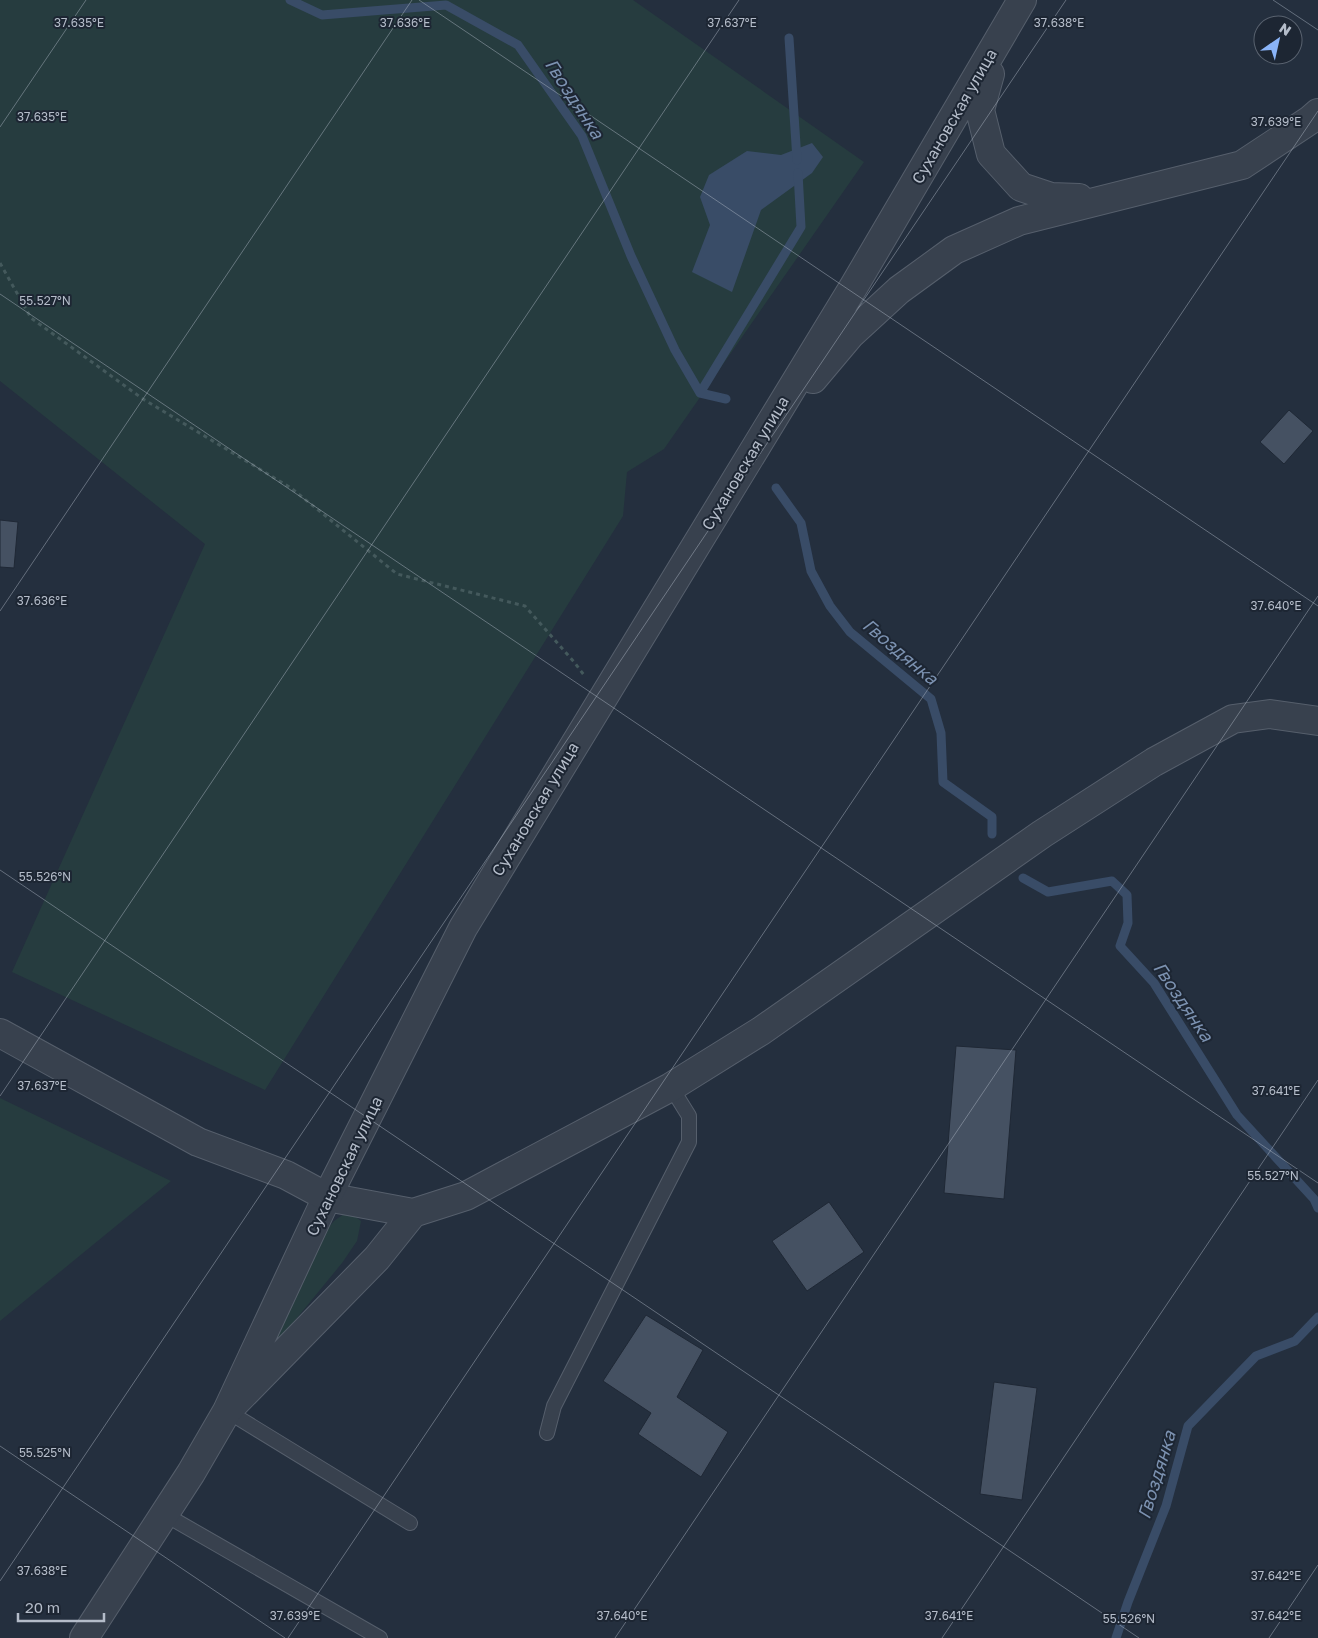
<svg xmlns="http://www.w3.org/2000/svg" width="1318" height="1638" font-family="'Golos Text',sans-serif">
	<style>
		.green { fill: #263c3f }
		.water { fill: #394c67 }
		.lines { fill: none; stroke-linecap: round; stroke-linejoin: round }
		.stream { stroke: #394c67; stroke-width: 9 }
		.building { fill: #455162; stroke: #1f2835 }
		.service-casing { stroke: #565f6c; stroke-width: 16 }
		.minor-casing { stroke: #565f6c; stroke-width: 30 }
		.tertiary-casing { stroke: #565f6c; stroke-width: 30 }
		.path { stroke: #44595c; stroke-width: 3; stroke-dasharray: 4 4; stroke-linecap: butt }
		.service { stroke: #38414e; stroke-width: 14 }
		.minor { stroke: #38414e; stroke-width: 28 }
		.tertiary { stroke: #38414e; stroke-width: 28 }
		.ticks { fill: none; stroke: #b4bcc9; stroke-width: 1; stroke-opacity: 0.45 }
		.labels { text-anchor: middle; stroke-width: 4; stroke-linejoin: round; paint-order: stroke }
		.street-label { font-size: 16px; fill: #b4bcc9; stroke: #1d2633 }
		.water-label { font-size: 18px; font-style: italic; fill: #7c92b1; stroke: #1d2633 }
		.ticks-label { font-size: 12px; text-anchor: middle; fill: #b4bcc9; stroke: #1d2633; stroke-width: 4; stroke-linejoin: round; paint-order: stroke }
	</style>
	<rect width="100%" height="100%" fill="#242f3e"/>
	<path class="green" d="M 0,0 L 633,0 L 864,162 L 664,449 L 627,472 L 623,516 L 265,1090 L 12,972 L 205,544 L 0,381 Z
		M 0,1098 L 171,1181 L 0,1321 Z
		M 348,1211 L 361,1221 L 357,1241 L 342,1263 L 274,1346 L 269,1342 L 321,1237 L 334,1221 Z"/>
	<path class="water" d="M 812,143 L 823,157 L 812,173 L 761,210 L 732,292 L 692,272 L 710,225 L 700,197 L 709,175 L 747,151 L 781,155 Z"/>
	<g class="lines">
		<path class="stream" d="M 290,0 L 322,15 L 446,5 L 518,45 L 582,136 L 631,256 L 675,350 L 700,393
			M 789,38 L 797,160
			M 726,399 L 700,393 L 801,227 L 798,173
			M 776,488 L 801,523 L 811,571 L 830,606 L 850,632 L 931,699 L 941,733 L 943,782 L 992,817 L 992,834
			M 1023,878 L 1048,892 L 1112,881 L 1127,895 L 1128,923 L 1120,946 L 1154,983 L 1237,1115 L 1314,1199 L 1318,1208
			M 1116,1638 L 1128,1602 L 1166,1506 L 1188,1426 L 1256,1356 L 1295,1341 L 1318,1317"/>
	</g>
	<path class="building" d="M 1289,410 L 1313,431 L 1284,464 L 1260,442 Z
		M 0,520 L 18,522 L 14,568 L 0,567 Z
		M 956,1046 L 1016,1050 L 1004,1199 L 944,1193 Z
		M 829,1202 L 864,1252 L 807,1291 L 772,1241 Z
		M 646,1315 L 703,1350 L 677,1397 L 728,1432 L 701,1477 L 638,1434 L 651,1413 L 603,1381 Z
		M 994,1382 L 1037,1388 L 1022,1500 L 980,1494 Z"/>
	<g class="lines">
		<g class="service-casing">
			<path id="service" d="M 227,1411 L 410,1523
				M 547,1433 L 554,1406 L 689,1142 L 689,1116 L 671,1087
				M 164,1514 L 380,1638"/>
		</g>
		<g class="minor-casing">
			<path id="minor" d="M 413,1213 L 466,1196 L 671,1087 L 761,1031 L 1042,834 L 1154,762 L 1233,719 L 1270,714 L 1318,721
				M 84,1638 L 191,1473 L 227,1411 L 327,1197 L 413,1213 L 377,1258 L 227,1411"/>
		</g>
		<g class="tertiary-casing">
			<path id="tertiary" d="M 990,74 L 980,110 L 991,154 L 1021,187 L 1051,197 L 1079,198
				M 813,379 L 850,335 L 899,290 L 954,250 L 1019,221 L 1242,165 L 1310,120 L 1318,113
				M 0,1033 L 198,1142 L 286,1175 L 327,1197 L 463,928 L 854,286 L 1022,0"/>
		</g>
		<path class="path" d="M 0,263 L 31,318 L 143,399 L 291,488 L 397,574 L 525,606 L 574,662 L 584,675"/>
		<use href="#service" class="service"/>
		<use href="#minor" class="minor"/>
		<use href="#tertiary" class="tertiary"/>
	</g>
	<path class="ticks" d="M 419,0 L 1318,606M 1273,0 L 1318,30M 0,127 L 86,0M 0,294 L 1318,1183M 0,611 L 412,0M 0,870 L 1139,1638M 0,1096 L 739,0M 0,1446 L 285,1638M 0,1581 L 1066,0M 288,1638 L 1318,111M 615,1638 L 1318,596M 942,1638 L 1318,1080M 1269,1638 L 1318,1565"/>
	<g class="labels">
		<g class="street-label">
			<text transform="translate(954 116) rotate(-60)" y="6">Сухановская улица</text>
			<text transform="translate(745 463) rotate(-59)" y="6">Сухановская улица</text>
			<text transform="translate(535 809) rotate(-59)" y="6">Сухановская улица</text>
			<text transform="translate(344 1166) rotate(-64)" y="6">Сухановская улица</text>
		</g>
		<g class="water-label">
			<text transform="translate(574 99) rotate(57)" y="6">Гвоздянка</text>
			<text transform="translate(900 652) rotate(40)" y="6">Гвоздянка</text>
			<text transform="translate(1183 1002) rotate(56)" y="6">Гвоздянка</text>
			<text transform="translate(1157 1475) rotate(-73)" y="6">Гвоздянка</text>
		</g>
	</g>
	<g class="ticks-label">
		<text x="79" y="27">37.635°E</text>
		<text x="405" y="27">37.636°E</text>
		<text x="732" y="27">37.637°E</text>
		<text x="1059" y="27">37.638°E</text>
		<text x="42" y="121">37.635°E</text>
		<text x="1276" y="126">37.639°E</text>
		<text x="45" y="305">55.527°N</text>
		<text x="42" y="605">37.636°E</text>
		<text x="1276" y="610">37.640°E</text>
		<text x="45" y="881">55.526°N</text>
		<text x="42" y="1090">37.637°E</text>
		<text x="1276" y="1095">37.641°E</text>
		<text x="1273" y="1180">55.527°N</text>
		<text x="45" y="1457">55.525°N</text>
		<text x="42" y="1575">37.638°E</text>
		<text x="1276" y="1580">37.642°E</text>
		<text x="295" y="1620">37.639°E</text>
		<text x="622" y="1620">37.640°E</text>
		<text x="949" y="1620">37.641°E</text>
		<text x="1276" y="1620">37.642°E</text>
		<text x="1129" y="1623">55.526°N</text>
	</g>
	<g transform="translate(1278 40) rotate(34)"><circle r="24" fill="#1d2633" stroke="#59626f"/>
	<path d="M0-4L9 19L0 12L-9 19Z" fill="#8ab4f8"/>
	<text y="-8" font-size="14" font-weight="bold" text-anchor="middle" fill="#b4bcc9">N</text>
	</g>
	<path d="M18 1613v8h86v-8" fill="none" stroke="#b4bcc9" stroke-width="2.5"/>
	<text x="25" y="1613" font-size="15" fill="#b4bcc9" stroke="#1d2633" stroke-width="4" paint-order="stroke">20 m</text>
</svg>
